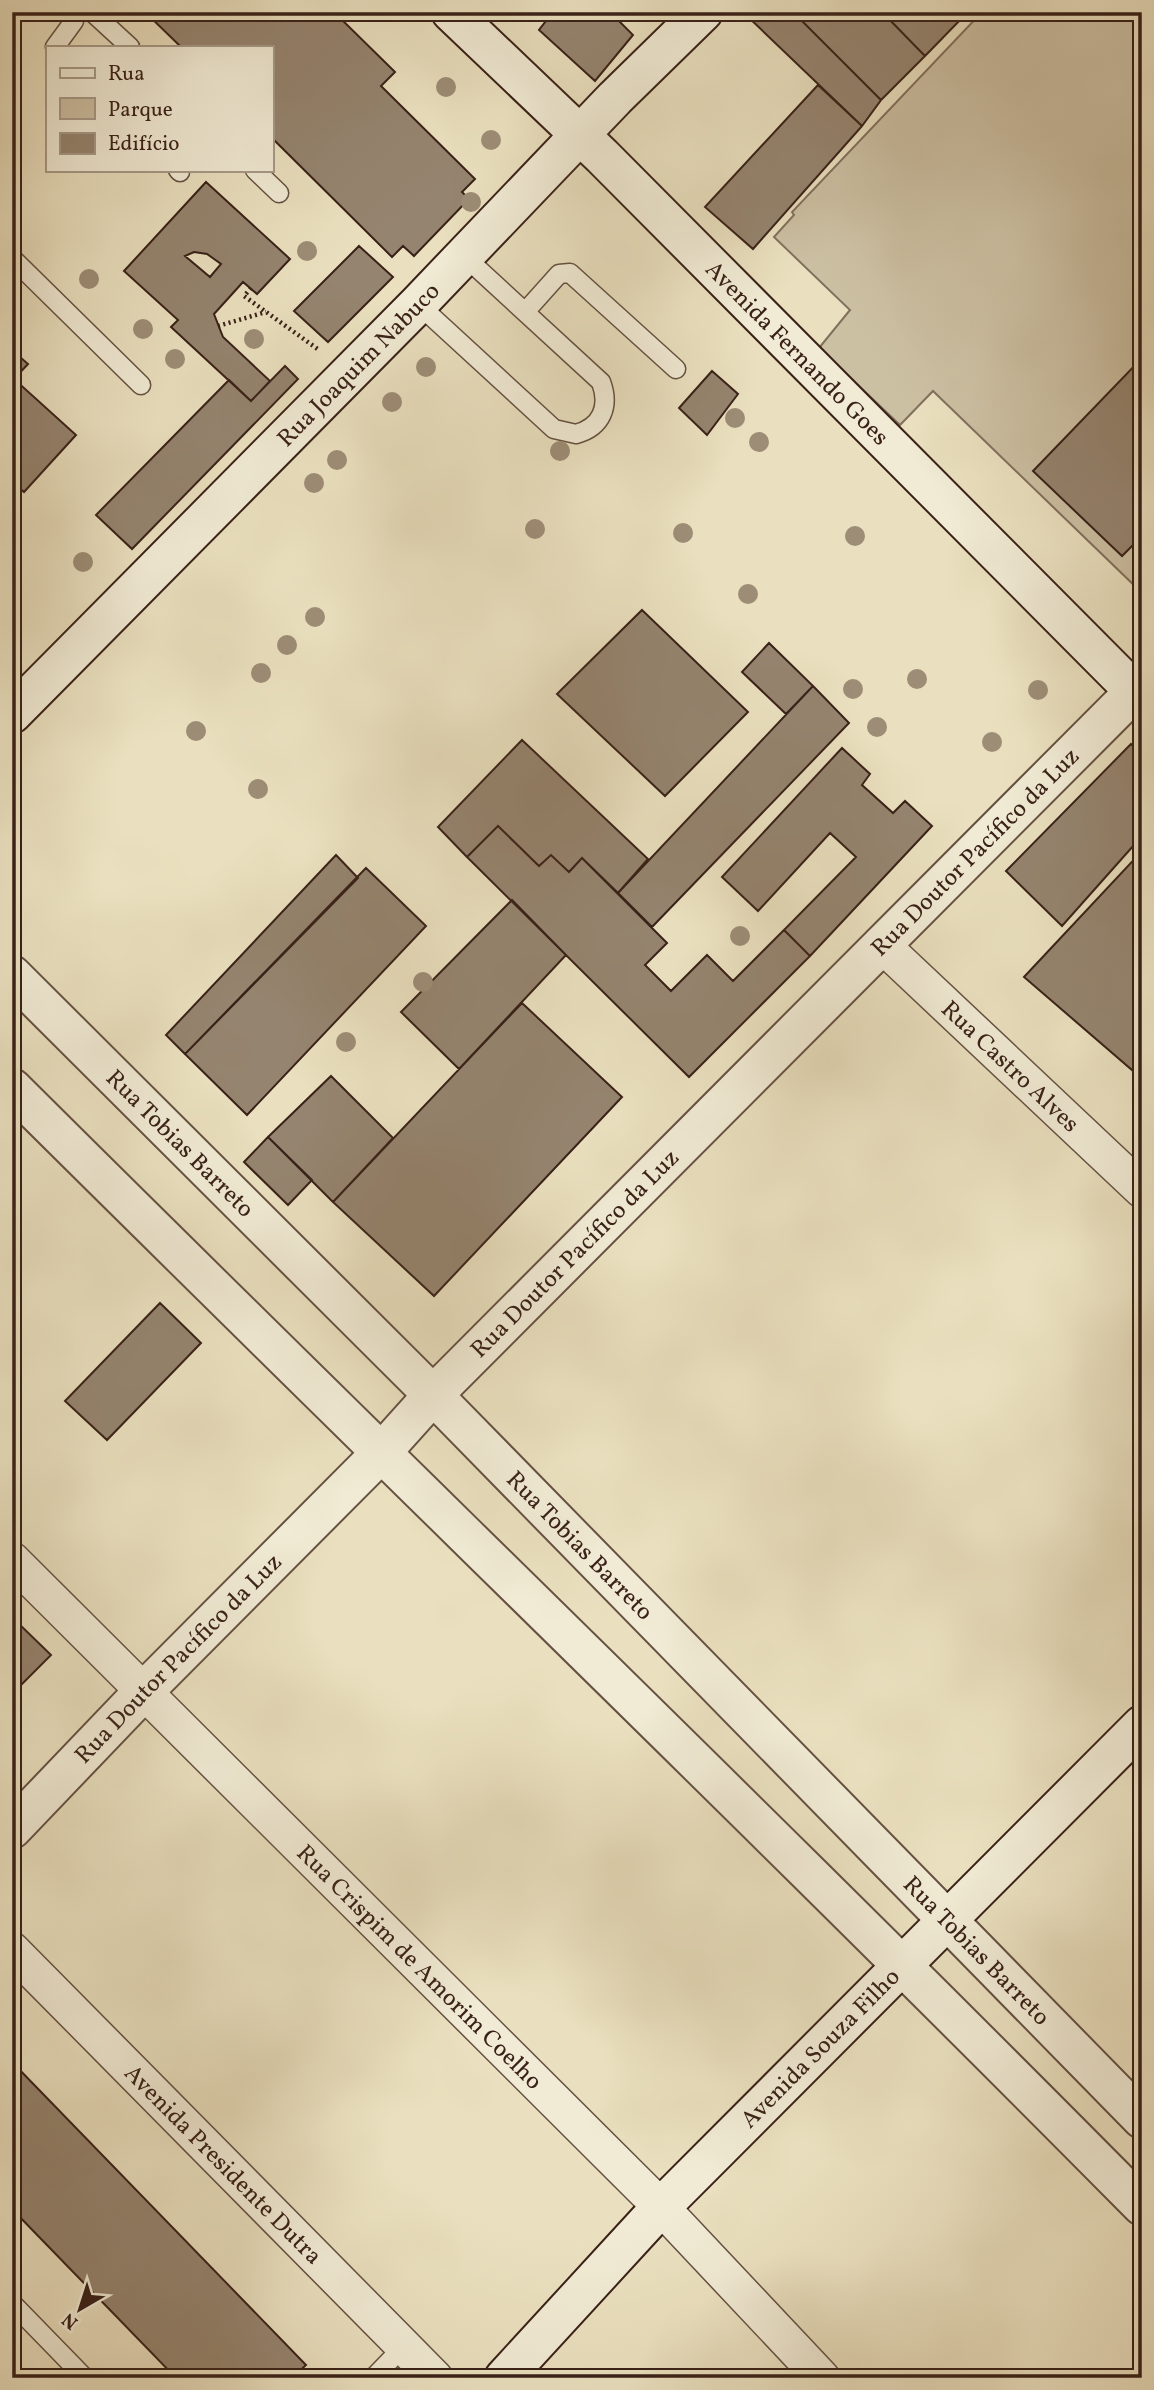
<svg xmlns="http://www.w3.org/2000/svg" width="1154" height="2390" font-family="Vollkorn,serif">
	<style>
		.green { fill: #ccc0a3; stroke: #82705e; stroke-width: 2 }
		.building { fill: #95846f; stroke: #392118; stroke-width: 2; fill-rule: evenodd }
		.lines { fill: none; stroke-linecap: round; stroke-linejoin: round }
		.service-casing { stroke: #655142; stroke-width: 21 }
		.minor-casing { stroke: #655142; stroke-width: 38 }
		.tertiary-casing { stroke: #655142; stroke-width: 42 }
		.secondary-casing { stroke: #392118; stroke-width: 42 }
		.path { stroke: #392118; stroke-width: 4.5; stroke-dasharray: 2 3.5; stroke-linecap: butt }
		.service { stroke: #f1ebd5; stroke-width: 18 }
		.minor { stroke: #f1ebd5; stroke-width: 35 }
		.tertiary { stroke: #f1ebd5; stroke-width: 38 }
		.secondary { stroke: #f1ebd5; stroke-width: 38 }
		.tree { fill: #9d8d76 }
		.labels { text-anchor: middle; stroke-width: 6; stroke-linejoin: round; paint-order: stroke }
		.street-label { font-size: 24px; fill: #392118; stroke: #f1ebd5 }
	</style>
	<rect width="100%" height="100%" fill="#eae0bf"/>
	<filter id="stains"><feTurbulence type="fractalNoise" baseFrequency=".00286" numOctaves="4"/><feColorMatrix values="0 0 0 0 .2 0 0 0 0 .09 0 0 0 0 .02 0 0 0 .5 -.17"/></filter>
	<radialGradient id="worn" r=".72"><stop offset=".6" stop-color="#630" stop-opacity="0"/><stop offset="1" stop-color="#630" stop-opacity=".3"/></radialGradient>
	<path class="green" d="M 982,12 L 1142,12 L 1142,587 L 1139,590 L 933,391 L 900,425 L 819,348 L 850,310 L 774,237 L 794,215 L 792,212 Z"/>
	<path class="building" d="M 145,12 L 334,12 L 395,72 L 381,86 L 475,179 L 462,192 L 469,199 L 414,256 L 403,246 L 392,257 L 271,137 L 271,47 L 181,47 Z
		M 553,12 L 610,12 L 633,35 L 595,81 L 539,30 Z
		M 749,12 L 793,12 L 881,100 L 862,126 L 746,15 Z
		M 793,12 L 882,12 L 925,56 L 881,100 Z
		M 882,12 L 962,12 L 965,15 L 925,56 Z
		M 818,85 L 862,126 L 753,249 L 705,207 Z
		M 206,182 L 290,259 L 257,294 L 243,282 L 214,314 L 223,337 L 270,381 L 251,401 L 171,327 L 178,320 L 124,271 ZM 194,252 L 207,254 L 221,264 L 210,277 L 185,256 Z
		M 359,246 L 393,277 L 328,342 L 294,311 Z
		M 12,350 L 28,364 L 14,379 L 76,435 L 24,492 L 12,482 Z
		M 1142,358 L 1142,536 L 1122,556 L 1033,471 Z
		M 285,366 L 298,379 L 132,549 L 96,515 L 229,380 L 251,401 Z
		M 712,371 L 738,394 L 707,435 L 679,408 Z
		M 642,610 L 748,712 L 665,796 L 557,694 Z
		M 769,643 L 813,686 L 786,714 L 742,672 Z
		M 813,686 L 849,723 L 652,927 L 618,893 Z
		M 522,740 L 648,859 L 618,893 L 582,858 L 569,872 L 551,855 L 539,866 L 498,826 L 467,857 L 438,827 Z
		M 1131,744 L 1142,754 L 1142,836 L 1062,926 L 1006,871 Z
		M 842,748 L 870,774 L 862,785 L 893,813 L 905,801 L 932,826 L 810,956 L 784,930 L 856,857 L 830,833 L 758,911 L 722,877 Z
		M 498,826 L 539,866 L 551,855 L 569,872 L 582,858 L 667,943 L 645,965 L 671,991 L 707,955 L 733,981 L 784,930 L 810,956 L 689,1077 L 467,857 Z
		M 1142,851 L 1142,1059 L 1132,1070 L 1024,977 Z
		M 336,855 L 358,878 L 185,1054 L 166,1035 Z
		M 366,868 L 426,926 L 247,1115 L 185,1054 Z
		M 512,900 L 566,955 L 459,1069 L 401,1012 Z
		M 522,1003 L 622,1097 L 434,1296 L 333,1202 Z
		M 331,1076 L 393,1138 L 333,1202 L 268,1137 Z
		M 268,1137 L 312,1180 L 288,1205 L 244,1162 Z
		M 160,1303 L 201,1343 L 107,1440 L 65,1401 Z
		M 16,1621 L 51,1655 L 12,1694 L 12,1624 Z
		M 12,2062 L 306,2365 L 292,2378 L 176,2378 L 12,2209 Z"/>
	<g class="lines">
		<g class="service-casing">
			<path id="service" d="M 92,12 L 130,47
				M 55,47 L 74,21 L 66,12
				M 178,170 L 180,172
				M 255,170 L 279,193
				M 12,258 L 141,385
				M 418,304 L 554,429 L 576,434 C 602,427 610,406 601,382 L 464,256
				M 525,312 L 559,274 L 570,273 L 676,369
				M 12,2303 L 85,2378
				M 373,2378 L 404,2346"/>
		</g>
		<g class="minor-casing">
			<g id="minor">
				<path id="s1" d="M 881,944 L 1142,1190"/>
				<path id="s2" d="M 12,1560 L 661,2207 L 822,2378"/>
				<path id="s3" d="M 12,1950 L 435,2378"/>
			</g>
		</g>
		<g class="tertiary-casing">
			<g id="tertiary">
				<path id="s4" d="M 12,975 L 433,1395 L 1142,2119"/>
				<path d="M 12,1088 C 388,1462 769,1829 1142,2206"/>
				<path id="s5" d="M 12,1829 L 145,1690 L 380,1454 L 433,1395 L 1142,684"/>
			</g>
		</g>
		<g class="secondary-casing">
			<g id="secondary">
				<path id="s6" d="M 451,12 L 602,156 L 1142,699"/>
				<path id="s7" d="M 12,714 L 418,304 L 615,98 L 703,12"/>
				<path id="s8" d="M 504,2378 L 661,2207 L 1142,1725"/>
			</g>
		</g>
		<path class="path" d="M 251,288 L 244,296 L 319,350
			M 218,326 L 266,312"/>
		<use href="#service" class="service"/>
		<use href="#minor" class="minor"/>
		<use href="#tertiary" class="tertiary"/>
		<use href="#secondary" class="secondary"/>
	</g>
	<g class="tree">
		<circle cx="446" cy="87" r="10"/>
		<circle cx="491" cy="140" r="10"/>
		<circle cx="471" cy="202" r="10"/>
		<circle cx="307" cy="251" r="10"/>
		<circle cx="89" cy="279" r="10"/>
		<circle cx="143" cy="329" r="10"/>
		<circle cx="254" cy="339" r="10"/>
		<circle cx="175" cy="359" r="10"/>
		<circle cx="426" cy="367" r="10"/>
		<circle cx="392" cy="402" r="10"/>
		<circle cx="735" cy="418" r="10"/>
		<circle cx="759" cy="442" r="10"/>
		<circle cx="560" cy="451" r="10"/>
		<circle cx="337" cy="460" r="10"/>
		<circle cx="314" cy="483" r="10"/>
		<circle cx="535" cy="529" r="10"/>
		<circle cx="683" cy="533" r="10"/>
		<circle cx="855" cy="536" r="10"/>
		<circle cx="83" cy="562" r="10"/>
		<circle cx="748" cy="594" r="10"/>
		<circle cx="315" cy="617" r="10"/>
		<circle cx="287" cy="645" r="10"/>
		<circle cx="261" cy="673" r="10"/>
		<circle cx="917" cy="679" r="10"/>
		<circle cx="853" cy="689" r="10"/>
		<circle cx="1038" cy="690" r="10"/>
		<circle cx="877" cy="727" r="10"/>
		<circle cx="196" cy="731" r="10"/>
		<circle cx="992" cy="742" r="10"/>
		<circle cx="258" cy="789" r="10"/>
		<circle cx="740" cy="936" r="10"/>
		<circle cx="423" cy="982" r="10"/>
		<circle cx="346" cy="1042" r="10"/>
	</g>
	<g class="labels">
		<g class="street-label">
			<text dy="8" stroke="none"><textPath href="#s6" startOffset="486">Avenida Fernando Goes</textPath></text>
			<text dy="8" stroke="none"><textPath href="#s7" startOffset="492">Rua Joaquim Nabuco</textPath></text>
			<text dy="8" stroke="none"><textPath href="#s5" startOffset="1372">Rua Doutor Pacífico da Luz</textPath></text>
			<text dy="8" stroke="none"><textPath href="#s1" startOffset="178">Rua Castro Alves</textPath></text>
			<text dy="8" stroke="none"><textPath href="#s4" startOffset="238">Rua Tobias Barreto</textPath></text>
			<text dy="8" stroke="none"><textPath href="#s5" startOffset="805">Rua Doutor Pacífico da Luz</textPath></text>
			<text dy="8" stroke="none"><textPath href="#s4" startOffset="805">Rua Tobias Barreto</textPath></text>
			<text dy="8" stroke="none"><textPath href="#s5" startOffset="238">Rua Doutor Pacífico da Luz</textPath></text>
			<text dy="8" stroke="none"><textPath href="#s4" startOffset="1372">Rua Tobias Barreto</textPath></text>
			<text dy="8" stroke="none"><textPath href="#s2" startOffset="576">Rua Crispim de Amorim Coelho</textPath></text>
			<text dy="8" stroke="none"><textPath href="#s8" startOffset="457">Avenida Souza Filho</textPath></text>
			<text dy="8" stroke="none"><textPath href="#s3" startOffset="301">Avenida Presidente Dutra</textPath></text>
		</g>
	</g>
	<rect width="1154" height="2390" fill="none" stroke="#eae0bf" stroke-width="42"/>
	<rect x="14" y="14" width="1126" height="2362" fill="none" stroke="#392118" stroke-width="3.5"/>
	<rect x="21" y="21" width="1112" height="2348" fill="none" stroke="#392118" stroke-width="2"/>
	<rect x="46" y="46" width="228" height="126" fill="#f1ebd5" stroke="#a79a89" stroke-width="2"/>
	<rect x="60" y="68" width="35" height="10" fill="#f1ebd5" stroke="#a79a89" stroke-width="2"/>
	<text x="108" y="80" font-size="21" fill="#392118">Rua</text>
	<rect x="60" y="98" width="35" height="21" fill="#ccc0a3" stroke="#a79a89" stroke-width="2"/>
	<text x="108" y="116" font-size="21" fill="#392118">Parque</text>
	<rect x="60" y="133" width="35" height="21" fill="#95846f" stroke="#a79a89" stroke-width="2"/>
	<text x="108" y="150" font-size="21" fill="#392118">Edifício</text>
	<g transform="translate(80 2309) rotate(219)" stroke="#f1ebd5" stroke-width="5" paint-order="stroke">
	<path d="M0-5L12 26L0 18L-12 26Z" fill="#392118"/>
	<text y="-10" font-size="19" font-weight="bold" text-anchor="middle" fill="#392118">N</text>
	</g>
	<rect width="100%" height="100%" filter="url(#stains)"/>
	<rect width="100%" height="100%" fill="url(#worn)"/>
</svg>
